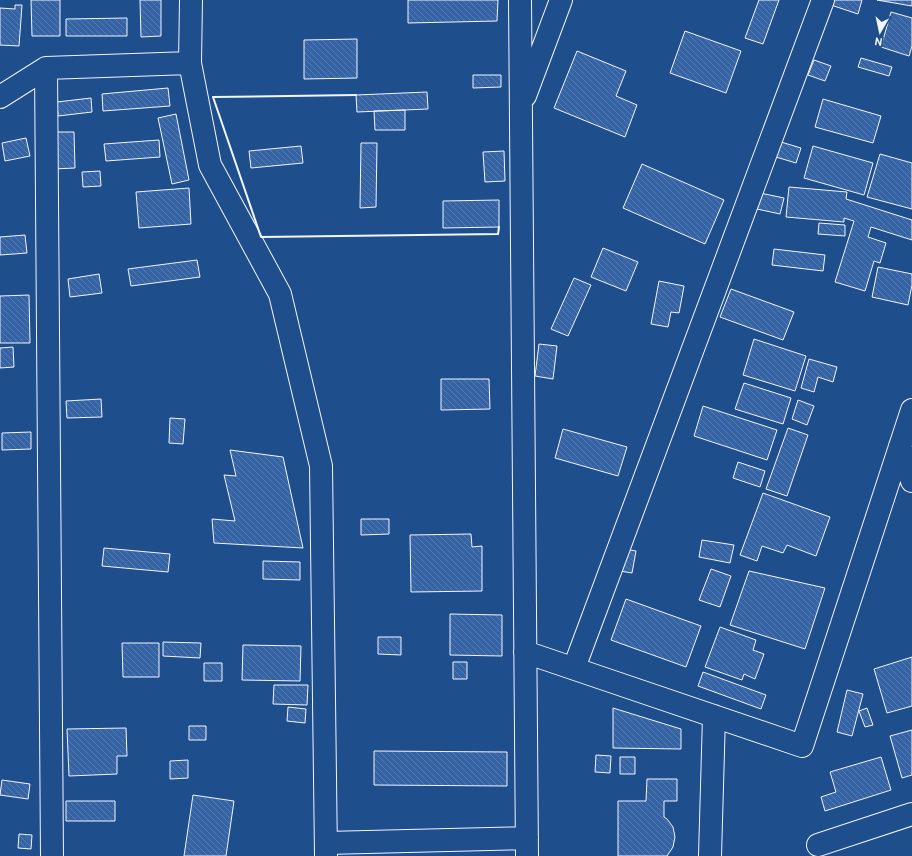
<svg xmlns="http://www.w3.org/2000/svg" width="912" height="856" font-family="Overpass,sans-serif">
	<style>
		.building { fill: url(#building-back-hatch); stroke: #f2f6ff }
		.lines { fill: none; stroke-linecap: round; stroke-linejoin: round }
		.minor-casing { stroke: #f2f6ff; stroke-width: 24 }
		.minor { stroke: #1f4e8c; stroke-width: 22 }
		.wall { stroke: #f2f6ff; stroke-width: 2 }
	</style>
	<defs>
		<pattern id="building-back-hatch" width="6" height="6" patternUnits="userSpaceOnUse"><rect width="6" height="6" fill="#3563a3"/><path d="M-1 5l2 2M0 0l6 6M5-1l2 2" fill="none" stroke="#537ab1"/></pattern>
	</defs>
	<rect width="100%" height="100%" fill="#1f4e8c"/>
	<path class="building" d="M 31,0 L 60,0 L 60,36 L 32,36 Z
		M 140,0 L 161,0 L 161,36 L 141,37 Z
		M 408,0 L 498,0 L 497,21 L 408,23 Z
		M 759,0 L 779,0 L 763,44 L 745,38 Z
		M 833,0 L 862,0 L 858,14 L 831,5 Z
		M 877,0 L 912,0 L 912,6 Z
		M 15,5 L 22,5 L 19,46 L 0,45 L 0,8 L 15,9 Z
		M 891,12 L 912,18 L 912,46 L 909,56 L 881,47 Z
		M 127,18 L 127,36 L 66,36 L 66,19 Z
		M 685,31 L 741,51 L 726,93 L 670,73 Z
		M 357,39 L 357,78 L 304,79 L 304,40 Z
		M 577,51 L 626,71 L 616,96 L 637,105 L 625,137 L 554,108 Z
		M 861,58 L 892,67 L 889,76 L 858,67 Z
		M 814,60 L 831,66 L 825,81 L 808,75 Z
		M 473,75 L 501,75 L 501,87 L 473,88 Z
		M 168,88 L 170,106 L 103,111 L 102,94 Z
		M 427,92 L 428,109 L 357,112 L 356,95 Z
		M 91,98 L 92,112 L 58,116 L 57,102 Z
		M 823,99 L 881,116 L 873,143 L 815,127 Z
		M 405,110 L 405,130 L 375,130 L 374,111 Z
		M 176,114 L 189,180 L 172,184 L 158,118 Z
		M 52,132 L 74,132 L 75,168 L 53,169 Z
		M 26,138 L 30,156 L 5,161 L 2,143 Z
		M 159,140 L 160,157 L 106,161 L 104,144 Z
		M 781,142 L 801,148 L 796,163 L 776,157 Z
		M 361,143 L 377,143 L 376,207 L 360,208 Z
		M 301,146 L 303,163 L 251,168 L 249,151 Z
		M 813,146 L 873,163 L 864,195 L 804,178 Z
		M 504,151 L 505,181 L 485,182 L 483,152 Z
		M 880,154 L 912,163 L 912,209 L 867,197 Z
		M 642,164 L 724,200 L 705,244 L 623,208 Z
		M 100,171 L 101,186 L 83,187 L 82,172 Z
		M 789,187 L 847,192 L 846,199 L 912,220 L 912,240 L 871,227 L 868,237 L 886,243 L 880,263 L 874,261 L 865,291 L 835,282 L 854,221 L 844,218 L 844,222 L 786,217 Z
		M 189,188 L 191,224 L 139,228 L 136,192 Z
		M 760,193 L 784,198 L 780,214 L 757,209 Z
		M 499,200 L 499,227 L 443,228 L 443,201 Z
		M 819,223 L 845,225 L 845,236 L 818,234 Z
		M 25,235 L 27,253 L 0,255 L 0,237 Z
		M 603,248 L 638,262 L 626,291 L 591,277 Z
		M 774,249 L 825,255 L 823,271 L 772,265 Z
		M 197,260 L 200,277 L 131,286 L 128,269 Z
		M 878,267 L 912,274 L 912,285 L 908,305 L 872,297 Z
		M 99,274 L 102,293 L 70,297 L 68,279 Z
		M 574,278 L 591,285 L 568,336 L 551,329 Z
		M 659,281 L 684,286 L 679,313 L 671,312 L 668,327 L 651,324 Z
		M 731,289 L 794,312 L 783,340 L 720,317 Z
		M 29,295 L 30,343 L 0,343 L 0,296 Z
		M 754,339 L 806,356 L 795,391 L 743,375 Z
		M 539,344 L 557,346 L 553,379 L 535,376 Z
		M 13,347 L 14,367 L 0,368 L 0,348 Z
		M 809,359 L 837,367 L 833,382 L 818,377 L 814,392 L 801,388 Z
		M 441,379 L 489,379 L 490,409 L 441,410 Z
		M 744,383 L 791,398 L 783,424 L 735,409 Z
		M 101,399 L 102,417 L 67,418 L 66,401 Z
		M 798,400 L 814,406 L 807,425 L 792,419 Z
		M 703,406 L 777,430 L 767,460 L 694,436 Z
		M 170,418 L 185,419 L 183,444 L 169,443 Z
		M 788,428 L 808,435 L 787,496 L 766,489 Z
		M 563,429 L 627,447 L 618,476 L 555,458 Z
		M 31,432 L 31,449 L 2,450 L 2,433 Z
		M 230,450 L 283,457 L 303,548 L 214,543 L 212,519 L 235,521 L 224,475 L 236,476 Z
		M 738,462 L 765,471 L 760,487 L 733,478 Z
		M 763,493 L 830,517 L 816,556 L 787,545 L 783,553 L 762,546 L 757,561 L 740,555 Z
		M 361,519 L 389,519 L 389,534 L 361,535 Z
		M 471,534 L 472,547 L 482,546 L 482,591 L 411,592 L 410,535 Z
		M 702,540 L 734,545 L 730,563 L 699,557 Z
		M 104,548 L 170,554 L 168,572 L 102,566 Z
		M 618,548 L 636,551 L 632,573 L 614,570 Z
		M 263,561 L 300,562 L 300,580 L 263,579 Z
		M 711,569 L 731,576 L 720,607 L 699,600 Z
		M 749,571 L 825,588 L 805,649 L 730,625 Z
		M 626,599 L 701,626 L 686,667 L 611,640 Z
		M 450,614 L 502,615 L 502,656 L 450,655 Z
		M 720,627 L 756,640 L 753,650 L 764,654 L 755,679 L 744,674 L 742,680 L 705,667 Z
		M 378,637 L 401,637 L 401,655 L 378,654 Z
		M 163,642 L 201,643 L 200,658 L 163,656 Z
		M 122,643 L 159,643 L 159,677 L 123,677 Z
		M 243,645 L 301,646 L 300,681 L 242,680 Z
		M 912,657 L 912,706 L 887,713 L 874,669 Z
		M 453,662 L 467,662 L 467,679 L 453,679 Z
		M 204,663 L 222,663 L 222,681 L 204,681 Z
		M 703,672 L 766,695 L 761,709 L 698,686 Z
		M 274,685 L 308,685 L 307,705 L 273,704 Z
		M 847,690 L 863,694 L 852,736 L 837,732 Z
		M 288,707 L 306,709 L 305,723 L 287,721 Z
		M 613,708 L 681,729 L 681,749 L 613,748 Z
		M 867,708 L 873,725 L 865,727 L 859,711 Z
		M 189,726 L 206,726 L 206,740 L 189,740 Z
		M 126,728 L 127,756 L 117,756 L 117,774 L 69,776 L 67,729 Z
		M 912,730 L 912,775 L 902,778 L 890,736 Z
		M 374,751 L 507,752 L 507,786 L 374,785 Z
		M 596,755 L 611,756 L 610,773 L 595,772 Z
		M 620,757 L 635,757 L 635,774 L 620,774 Z
		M 881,757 L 891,790 L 825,811 L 821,797 L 836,792 L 830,772 Z
		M 188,760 L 188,778 L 170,779 L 170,761 Z
		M 647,779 L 677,779 L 677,801 L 664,801 L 664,817 L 667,819 L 673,827 L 675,837 L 673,847 L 667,856 L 618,856 L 618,801 L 646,801 Z
		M 2,780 L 30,784 L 28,799 L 0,795 Z
		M 193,795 L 234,801 L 226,856 L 184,856 Z
		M 66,801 L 115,801 L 115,821 L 66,821 Z
		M 19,834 L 32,835 L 31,849 L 18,848 Z"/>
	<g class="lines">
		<g class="minor-casing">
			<path id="minor" d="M 191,0 L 190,63 L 210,165 L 280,294 L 321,466 L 326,856
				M 520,0 L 527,856
				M 46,68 L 52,856
				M 525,96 L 561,0
				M 0,97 L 46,68 L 190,63
				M 900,446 L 912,481
				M 525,652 L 802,746 L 912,410
				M 574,668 L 823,0
				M 326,843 L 527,838
				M 818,845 L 912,814
				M 710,856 L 714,716"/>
		</g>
		<use href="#minor" class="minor"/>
		<path class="wall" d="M 356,95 L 213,97 L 261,237 L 498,234 L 499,227"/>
	</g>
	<g transform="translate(880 32) rotate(189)" stroke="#1f4e8c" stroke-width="3" paint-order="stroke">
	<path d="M0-3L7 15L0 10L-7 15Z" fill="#f2f6ff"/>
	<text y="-6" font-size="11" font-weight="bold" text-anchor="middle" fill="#f2f6ff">N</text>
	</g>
</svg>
